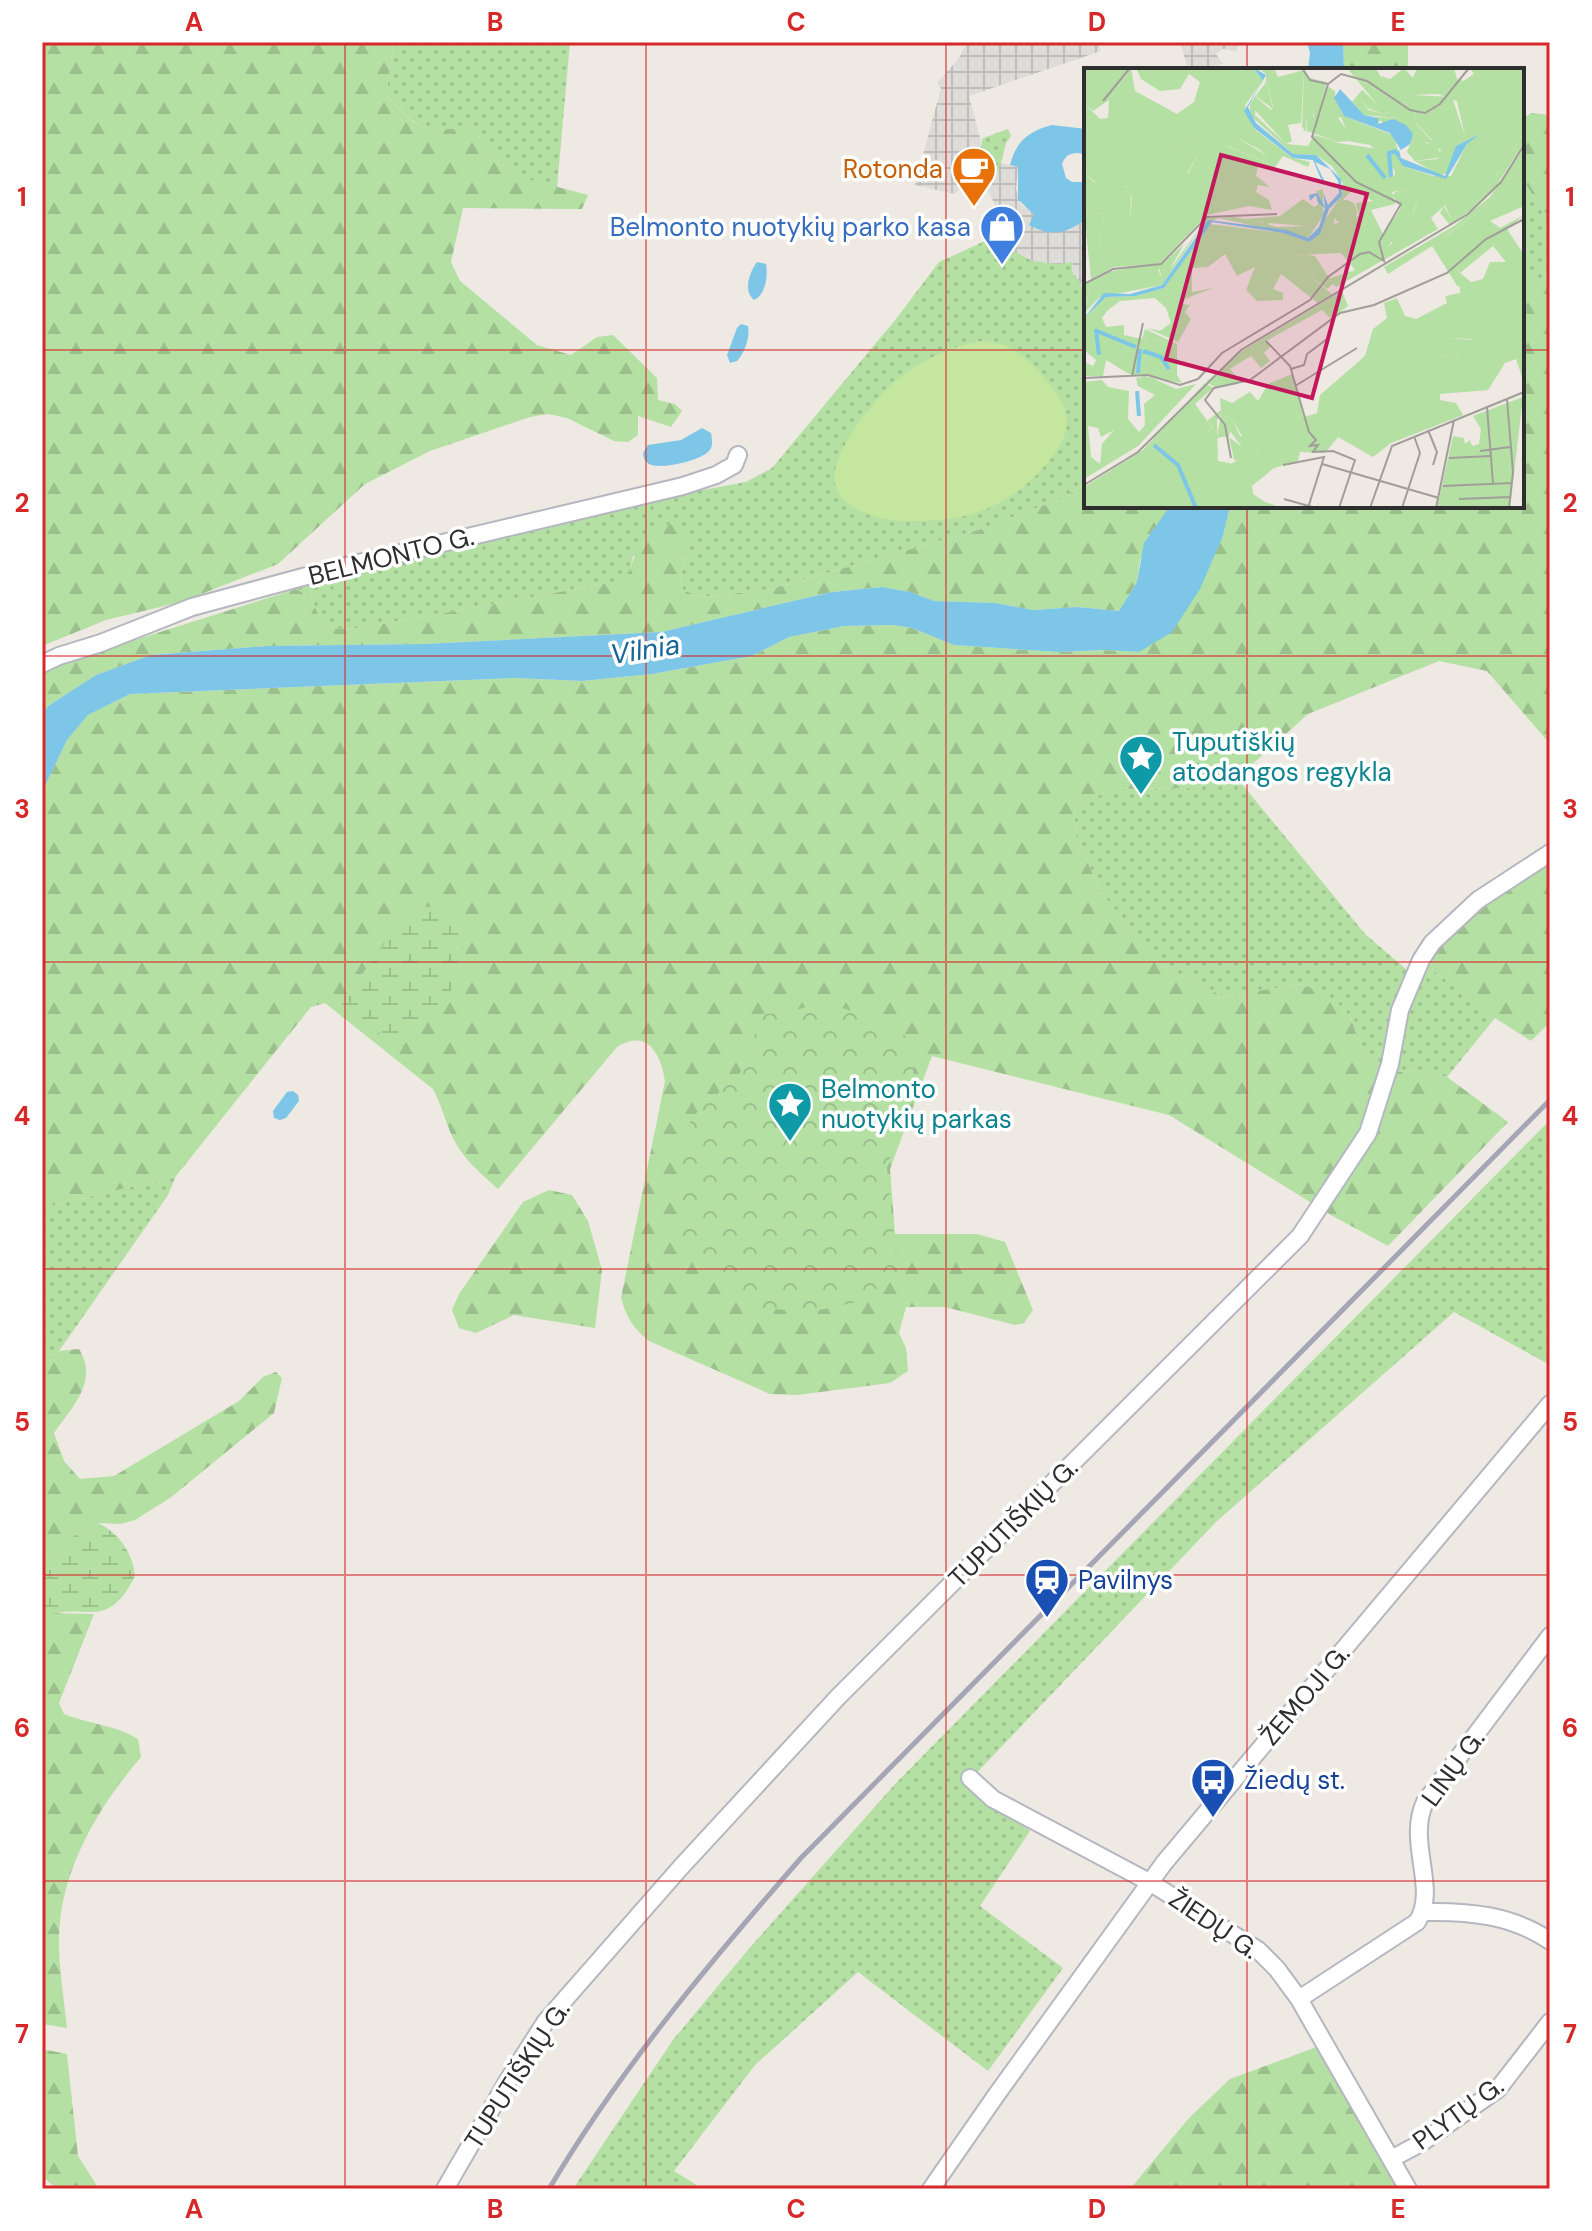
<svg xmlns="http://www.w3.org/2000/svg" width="1592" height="2231" font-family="'DM Sans',sans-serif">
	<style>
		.grass { fill: url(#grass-dots) }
		.forest { fill: url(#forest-firs) }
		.wetland { fill: url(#wetland-marsh) }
		.park { fill: url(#park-crowns) }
		.pitch { fill: #c4e69f }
		.plaza { fill: url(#plaza-grid) }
		.water { fill: #7dc6e7 }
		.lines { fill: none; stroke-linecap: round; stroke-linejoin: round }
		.street-casing { stroke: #b5b7c0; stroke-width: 20 }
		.street { stroke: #fff; stroke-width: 16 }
		.rail { stroke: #a4a6b6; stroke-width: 5 }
		.grid { fill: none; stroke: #d62828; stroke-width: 2; stroke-opacity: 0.55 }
		.labels { text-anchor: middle; stroke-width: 7; stroke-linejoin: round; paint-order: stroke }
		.food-label { font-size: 26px; fill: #c56008; stroke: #fff; text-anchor: end }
		.shop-label { font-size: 26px; fill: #366cbe; stroke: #fff; text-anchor: end }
		.street-label { font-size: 26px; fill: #2e2e2e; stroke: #fff }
		.culture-label { font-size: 26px; fill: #0d838f; stroke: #fff; text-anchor: start }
		.transit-label { font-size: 26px; fill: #164399; stroke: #fff; text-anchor: start }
		.water-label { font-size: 28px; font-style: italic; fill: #186598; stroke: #fff }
		.inset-river { fill: none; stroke: #7dc6e7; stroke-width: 4 }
		.inset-road { fill: none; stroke: #a19e9a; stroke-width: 2 }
		.view { fill: #c2185b; fill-opacity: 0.15; stroke: #c2185b; stroke-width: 4 }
		.inset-edge { fill: none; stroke: #2e2e2e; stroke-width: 4 }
		.neatline { fill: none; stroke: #d62828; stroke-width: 3 }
		.grid-label { font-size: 26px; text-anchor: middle; font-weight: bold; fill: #d62828 }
	</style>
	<defs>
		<pattern id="grass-dots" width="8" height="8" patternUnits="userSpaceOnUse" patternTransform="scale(2)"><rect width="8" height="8" fill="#b4e0a3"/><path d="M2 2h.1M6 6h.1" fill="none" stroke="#9bc08d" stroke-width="1.8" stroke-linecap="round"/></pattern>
		<pattern id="forest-firs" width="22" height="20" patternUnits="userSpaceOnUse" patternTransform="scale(2)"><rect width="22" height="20" fill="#b4e0a3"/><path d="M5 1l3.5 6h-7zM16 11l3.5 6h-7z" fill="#9bc08d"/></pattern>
		<pattern id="wetland-marsh" width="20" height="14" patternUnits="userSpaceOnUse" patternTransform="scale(2)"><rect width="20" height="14" fill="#b4e0a3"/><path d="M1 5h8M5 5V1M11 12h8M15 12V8" fill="none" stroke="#9bc08d"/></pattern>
		<pattern id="park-crowns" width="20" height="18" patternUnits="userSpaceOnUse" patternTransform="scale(2)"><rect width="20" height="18" fill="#b4e0a3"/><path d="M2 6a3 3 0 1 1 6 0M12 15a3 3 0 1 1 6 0" fill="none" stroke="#9bc08d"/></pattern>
		<pattern id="plaza-grid" width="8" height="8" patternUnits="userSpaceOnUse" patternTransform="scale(2)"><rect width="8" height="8" fill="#dedcd8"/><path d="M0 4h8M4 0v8" fill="none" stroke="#bfbdba"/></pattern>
	</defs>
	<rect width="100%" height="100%" fill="#eee9e2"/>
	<path class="grass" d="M 394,42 L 570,42 L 557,188 L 513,175 L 492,154 L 471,126 C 424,134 418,130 386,95 Z
		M 1008,129 L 1011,136 L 1006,143 L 998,175 L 990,178 L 973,175 L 983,138 Z
		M 1522,178 L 1543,211 L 1550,216 L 1550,274 L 1522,286 Z
		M 996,236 C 1020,257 1041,268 1073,261 L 1072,271 L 1080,283 L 1086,299 L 1086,481 L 1066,497 L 978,530 L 767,590 L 701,597 L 683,590 L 680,578 L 690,539 L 633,556 L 629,573 L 615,582 L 366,627 C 332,630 322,633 312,597 L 296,589 L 308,583 L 676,495 L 746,482 L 772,468 L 896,319 L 939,262 Z
		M 1237,778 L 1365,934 L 1421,982 L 1430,959 L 1433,970 L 1495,1018 L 1447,1077 L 1419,1070 L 1398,1072 L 1372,1063 L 1362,1050 L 1350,1016 L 1337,1003 L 1317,990 L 1298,984 L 1224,997 L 1154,961 L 1099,889 L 1076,835 L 1074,806 L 1114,789 L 1195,788 Z
		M 1550,1120 L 1550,1365 L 1454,1312 L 1216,1522 L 966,1784 L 1030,1831 L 980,1906 L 1063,1968 L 988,2071 L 858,1972 L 755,2065 L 674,2171 L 703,2189 L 573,2189 L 673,2040 L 747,1951 L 896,1783 Z
		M 176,1176 L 168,1195 L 59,1351 L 53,1355 L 42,1353 L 42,1208 Z"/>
	<path class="forest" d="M 42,42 L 394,42 L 386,95 C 417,130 424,134 471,126 L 492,154 L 513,175 L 588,195 L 582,209 L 463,208 L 451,262 L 460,281 L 537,345 L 571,355 L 597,337 L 613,335 L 657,378 L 658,400 L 675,404 L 682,411 L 671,427 L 638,416 L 638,435 L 628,442 L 614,441 L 567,418 L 548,414 L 530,417 L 430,451 L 365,484 L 278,564 L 181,602 L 106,620 L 42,646 Z
		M 1343,42 L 1408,42 L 1408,70 L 1344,70 Z
		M 1532,113 L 1550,115 L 1550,216 L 1543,211 L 1522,178 L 1522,118 Z
		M 1550,274 L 1550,744 L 1487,671 L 1439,661 L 1308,714 L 1237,778 L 1195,788 L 1114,789 L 1074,806 L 1076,835 L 1099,889 L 1154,961 L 1224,997 L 1298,984 L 1318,990 L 1338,1003 L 1350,1016 L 1362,1050 L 1372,1063 L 1398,1072 L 1419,1070 L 1447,1077 L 1508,1122 L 1388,1246 L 1331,1215 L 1169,1115 L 932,1056 L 890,1169 L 895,1234 L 977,1234 L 1005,1242 L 1033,1310 L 1024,1323 L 1015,1325 L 945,1307 L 906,1307 L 899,1333 L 906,1348 L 908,1371 L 890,1383 L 797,1395 L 770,1394 L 649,1341 C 634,1329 626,1317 621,1298 L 665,1081 C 661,1055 648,1028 617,1047 L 498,1189 C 480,1173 462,1158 452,1136 C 445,1120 441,1104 433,1089 L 325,1003 L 311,1007 L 176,1176 L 42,1208 L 42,792 L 67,740 L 88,715 L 130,694 L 515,678 L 582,681 L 652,674 L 752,656 L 789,637 L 844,626 L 894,625 L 912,628 L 954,645 L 1058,652 L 1106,650 L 1140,652 L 1223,536 L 1230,506 L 1522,506 L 1522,286 Z
		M 1086,481 L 1086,506 L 1170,506 L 1140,560 L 1137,582 L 1119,611 L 1078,607 L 1033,610 L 995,603 L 933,601 L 910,592 L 882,587 L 832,592 L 661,632 L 424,644 L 267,646 L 151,655 L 96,675 L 48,706 L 42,715 L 42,673 L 65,662 L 296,589 L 312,597 C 322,633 332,630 366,627 L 615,582 L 629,572 C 636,548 647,538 668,524 L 684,528 L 690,539 L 680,578 L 683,590 L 701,597 L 767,590 L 978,530 L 1066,497 Z
		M 1550,860 L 1550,1022 L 1531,1041 L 1495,1018 L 1433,970 L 1430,959 L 1470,916 Z
		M 549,1190 L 572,1195 L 588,1221 L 602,1270 L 595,1328 L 514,1315 L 476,1333 L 459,1328 L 452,1310 L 459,1294 L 523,1202 Z
		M 79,1349 C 99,1381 72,1407 54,1433 L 64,1461 L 80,1479 L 114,1476 L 239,1401 L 263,1377 L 276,1372 L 282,1378 L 274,1413 L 170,1498 L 135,1520 L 120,1524 L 98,1523 L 72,1537 L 61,1556 L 42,1561 L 42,1353 L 53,1355 L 59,1351 Z
		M 52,1613 L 94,1614 L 59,1703 L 64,1714 C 89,1724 115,1725 138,1739 L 141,1757 C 101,1804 66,1861 60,1922 C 56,1952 64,1997 67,2028 L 42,2024 L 42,1618 Z
		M 1319,2046 L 1403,2189 L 1130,2189 L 1189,2118 L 1230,2079 Z
		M 42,2049 L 67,2054 L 78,2156 L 99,2189 L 57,2189 L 42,2176 Z"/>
	<path class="wetland" d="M 418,906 L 441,908 L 462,923 C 468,987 442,1007 399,1049 L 341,1003 L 403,918 Z
		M 98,1523 C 119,1533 133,1553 135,1576 C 105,1636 83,1598 42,1618 L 42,1561 L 61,1556 L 72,1537 Z"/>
	<path class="park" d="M 824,1002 L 880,1020 L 916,1043 L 912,1088 L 887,1168 L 898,1276 L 853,1303 L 809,1312 L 742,1306 L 717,1274 L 687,1256 L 677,1209 L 679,1172 L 691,1118 L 740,1073 L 762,1014 L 785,1013 Z"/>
	<path class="pitch" d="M 981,341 C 1011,343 1022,354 1042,375 C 1075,410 1075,434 1042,469 C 1023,490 1000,506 972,514 C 952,520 932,521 912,521 C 885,522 829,511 835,472 C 839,442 876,397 899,378 C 924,359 951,346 981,341 Z"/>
	<path class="plaza" d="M 967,42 L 1098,42 L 1101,51 L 969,96 L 981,141 L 973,175 L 990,178 L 997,175 L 1000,163 L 1018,167 L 1016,189 L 1021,204 L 1035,215 L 1069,231 L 1086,219 L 1086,299 L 1080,283 L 1072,271 L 1073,262 L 1058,264 L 1032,261 L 1012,250 L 995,235 L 993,228 L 997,223 L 992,218 L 995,205 L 989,193 L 984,190 L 984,181 L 965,183 L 955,194 L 915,185 L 941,88 L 937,83 L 959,58 Z
		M 1180,42 L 1227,42 L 1238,44 L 1237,51 L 1223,49 L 1216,54 L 1223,64 L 1188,70 Z"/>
	<path class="water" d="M 1307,42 L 1343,42 L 1344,70 L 1308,70 L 1310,53 Z
		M 1052,125 L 1086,129 L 1086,155 C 1075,151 1066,153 1062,164 L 1066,178 L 1072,182 L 1086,182 L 1086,219 C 1067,234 1051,237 1029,225 L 1034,215 L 1018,199 L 1018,167 L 1010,165 C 1016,141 1029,131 1052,125 Z
		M 757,262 L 766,264 C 768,276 766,294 754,300 C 743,291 749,273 757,262 Z
		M 741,324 L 748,326 C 750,338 745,352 737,361 L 730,363 L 727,355 L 737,328 Z
		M 702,428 L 711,433 C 712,440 714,447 708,452 C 699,461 660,470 649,464 C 644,461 644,458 643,453 L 648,445 L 681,440 Z
		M 1170,506 L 1230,506 L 1223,536 L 1200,589 L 1172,632 L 1139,652 L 1106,650 L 1058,652 L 954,645 L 912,628 L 894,625 L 844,626 L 789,637 L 752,656 L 652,674 L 582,681 L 515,678 L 130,694 L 88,715 L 67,740 L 42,792 L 42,715 L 48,706 L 96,675 L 151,655 L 267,646 L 424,644 L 661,632 L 832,592 L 882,587 L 910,592 L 934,601 L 995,603 L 1033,610 L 1078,607 L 1119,611 L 1137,582 L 1144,543 Z
		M 293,1091 L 298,1095 L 299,1101 L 286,1118 L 280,1120 L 274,1118 L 273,1111 L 287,1092 Z"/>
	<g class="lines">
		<g class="street-casing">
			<path id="street" d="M 42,664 L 59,656 L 101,643 L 192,607 L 325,571 L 683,486 L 716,475 L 734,465 L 738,455
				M 970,1778 L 993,1799 L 1151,1883 L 1258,1950 L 1277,1969 L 1299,1999 L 1408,2189
				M 1424,1912 C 1469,1911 1512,1915 1550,1941
				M 1299,1999 L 1417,1922 C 1439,1889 1406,1842 1425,1802 L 1550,1636
				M 1391,2159 L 1421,2143 L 1498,2089 L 1550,2022
				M 445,2189 L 507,2082 L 546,2021 L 681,1867 L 838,1697 L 1300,1236 L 1368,1133 L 1390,1064 L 1400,1010 L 1421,960 L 1432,943 L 1478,900 L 1550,853
				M 931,2189 L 997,2094 L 1164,1863 L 1550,1404"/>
		</g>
		<use href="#street" class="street"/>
		<path class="rail" d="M 549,2189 C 620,2069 710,1962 801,1858 L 1550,1100"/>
	</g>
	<path class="grid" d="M 345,42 L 345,2189M 646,42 L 646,2189M 946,42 L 946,2189M 1247,42 L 1247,70M 42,350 L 1086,350M 1522,350 L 1550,350M 1247,506 L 1247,2189M 42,656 L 1550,656M 42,962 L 1550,962M 42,1269 L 1550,1269M 42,1575 L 1550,1575M 42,1881 L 1550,1881"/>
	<defs>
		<g id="cafe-pin" transform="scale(2.3)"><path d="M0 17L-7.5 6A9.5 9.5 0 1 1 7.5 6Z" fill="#e8710a" stroke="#fff"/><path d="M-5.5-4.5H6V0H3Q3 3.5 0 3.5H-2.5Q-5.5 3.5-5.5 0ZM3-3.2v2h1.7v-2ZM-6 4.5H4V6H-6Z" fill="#fff"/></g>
		<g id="shop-pin" transform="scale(2.3)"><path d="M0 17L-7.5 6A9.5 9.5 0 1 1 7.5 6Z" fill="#3f7fe0" stroke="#fff"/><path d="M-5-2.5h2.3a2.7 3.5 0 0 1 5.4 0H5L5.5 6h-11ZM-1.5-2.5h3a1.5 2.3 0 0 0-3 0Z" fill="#fff"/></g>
		<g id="sight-pin" transform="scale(2.3)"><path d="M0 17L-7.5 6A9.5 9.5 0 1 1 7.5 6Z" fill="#0f9aa8" stroke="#fff"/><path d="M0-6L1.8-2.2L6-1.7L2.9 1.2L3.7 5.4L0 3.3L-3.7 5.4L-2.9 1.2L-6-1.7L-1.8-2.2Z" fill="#fff"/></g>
		<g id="station-pin" transform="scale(2.3)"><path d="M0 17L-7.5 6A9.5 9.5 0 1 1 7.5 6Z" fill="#1a4fb4" stroke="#fff"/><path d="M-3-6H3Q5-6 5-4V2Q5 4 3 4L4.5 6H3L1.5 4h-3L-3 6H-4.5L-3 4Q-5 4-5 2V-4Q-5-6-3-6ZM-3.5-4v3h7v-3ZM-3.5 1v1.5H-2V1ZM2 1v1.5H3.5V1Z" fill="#fff"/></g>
		<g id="bus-pin" transform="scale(2.3)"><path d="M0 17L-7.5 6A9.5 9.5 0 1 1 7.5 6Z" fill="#1a4fb4" stroke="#fff"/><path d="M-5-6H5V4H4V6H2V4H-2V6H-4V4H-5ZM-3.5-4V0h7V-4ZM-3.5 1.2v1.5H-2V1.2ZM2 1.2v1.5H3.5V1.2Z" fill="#fff"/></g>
	</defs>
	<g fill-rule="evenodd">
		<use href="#cafe-pin" x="974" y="169"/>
		<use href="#shop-pin" x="1002" y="227"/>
		<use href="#sight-pin" x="1141" y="757"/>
		<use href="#sight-pin" x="790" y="1104"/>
		<use href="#station-pin" x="1047" y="1580"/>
		<use href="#bus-pin" x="1213" y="1780"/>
	</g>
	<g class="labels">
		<g class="food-label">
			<text x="943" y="178">Rotonda</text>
		</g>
		<g class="shop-label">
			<text x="971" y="236">Belmonto nuotykių parko kasa</text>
		</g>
		<g class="street-label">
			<text transform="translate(391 556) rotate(-14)" y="9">BELMONTO G.</text>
			<text transform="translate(1013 1523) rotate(-45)" y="9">TUPUTIŠKIŲ G.</text>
			<text transform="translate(1305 1695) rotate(-50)" y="9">ŽEMOJI G.</text>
			<text transform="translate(1453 1768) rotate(-54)" y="9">LINŲ G.</text>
			<text transform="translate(1214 1924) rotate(34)" y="9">ŽIEDŲ G.</text>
			<text transform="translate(517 2075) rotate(-57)" y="9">TUPUTIŠKIŲ G.</text>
			<text transform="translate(1458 2113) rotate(-36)" y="9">PLYTŲ G.</text>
		</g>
		<g class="culture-label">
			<text x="1172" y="751">Tuputiškių<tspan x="1172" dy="30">atodangos regykla</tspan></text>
			<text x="821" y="1098">Belmonto<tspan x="821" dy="30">nuotykių parkas</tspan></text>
		</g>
		<g class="transit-label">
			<text x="1078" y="1589">Pavilnys</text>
			<text x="1244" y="1789">Žiedų st.</text>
		</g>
		<g class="water-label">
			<text transform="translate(645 649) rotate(-9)" y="10">Vilnia</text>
		</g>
	</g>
	<g transform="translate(1084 68)">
		<rect width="440" height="440" fill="#eee9e2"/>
		<path d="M 0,0 L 47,0 L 25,32 L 9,43 L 0,35 ZM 190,0 L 194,9 L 220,2 L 217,55 L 204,57 L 208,73 L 202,76 L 169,40 L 171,28 L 187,42 L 189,38 L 183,16 ZM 292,1 L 300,14 L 328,27 L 368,29 L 381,68 L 359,76 L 349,73 L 332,55 L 331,45 L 272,10 L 273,5 ZM 243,18 L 251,23 L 252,47 L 262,61 L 252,73 L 223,63 L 223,45 L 230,41 L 229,51 ZM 278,22 L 292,35 L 287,41 L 276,30 L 284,42 L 301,46 L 311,41 L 328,55 L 333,66 L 315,50 L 280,47 L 268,34 ZM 440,65 L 440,75 L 412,118 L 395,136 L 366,157 L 356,145 L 360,138 L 368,152 L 397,131 ZM 150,68 L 187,90 L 187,97 L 140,76 L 139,68 ZM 102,71 L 115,85 L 103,106 L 90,91 ZM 336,73 L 353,78 L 358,89 L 331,93 L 323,84 L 326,76 ZM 440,80 L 440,91 L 413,130 L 359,170 L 375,204 L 387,214 L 374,219 L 348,178 L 304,206 L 300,199 L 370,158 L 406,129 ZM 0,105 L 10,114 L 38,116 L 47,123 L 46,168 L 24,183 L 15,177 L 20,146 L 0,144 ZM 317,120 L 334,131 L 329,145 L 344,156 L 324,167 L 314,161 L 305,178 L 298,169 L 317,140 L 308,127 ZM 239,121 L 239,148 L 222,158 L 152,152 L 196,148 L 219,131 L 230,139 L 236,135 L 232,123 ZM249 144a12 12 0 1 1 24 0a12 12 0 1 1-24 0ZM 100,176 L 86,201 L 74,201 L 78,212 L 55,221 L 18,218 L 5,223 L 0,240 L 0,216 L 23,204 L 80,194 ZM 220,186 L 231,188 L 249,216 L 243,221 L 219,203 L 215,189 ZM 258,223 L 264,238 L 247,251 L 238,242 L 182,273 L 186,279 L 180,285 L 186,293 L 177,300 L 167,288 L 146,301 L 157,314 L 131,319 L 122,314 L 158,283 ZM 372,252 L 389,271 L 366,270 L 363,278 L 377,289 L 351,287 L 356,277 L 354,257 ZM 121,315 L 129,320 L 111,336 L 129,361 L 121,363 L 104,341 L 30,413 L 0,424 L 0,419 L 59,382 ZM 439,329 L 426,440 L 353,440 L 369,368 L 380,370 L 381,376 L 386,372 L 388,378 L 395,376 L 397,361 L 389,348 ZM 137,346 L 148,351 L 156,368 L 173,375 L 174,394 L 150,392 L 145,369 L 158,379 L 146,363 L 145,368 L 133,370 Z" fill="#b4e0a3"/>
		<path d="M 47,0 L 51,23 L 93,46 L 110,34 L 116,14 L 105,6 L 96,21 L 76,23 L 57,11 L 52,0 L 170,0 L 179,13 L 161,37 L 170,61 L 209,90 L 226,94 L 224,99 L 199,88 L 190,101 L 174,97 L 172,108 L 186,119 L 174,117 L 172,124 L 185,132 L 188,142 L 165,138 L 123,147 L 75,196 L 30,199 L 7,211 L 0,144 L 20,146 L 15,177 L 24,183 L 45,168 L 48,129 L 42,118 L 14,116 L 0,105 L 0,35 L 16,51 L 24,50 L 25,32 ZM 140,68 L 150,68 L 176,82 L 186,90 L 187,97 L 143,78 ZM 102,71 L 115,85 L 104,106 L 90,91 ZM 175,0 L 190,0 L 183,16 L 189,41 L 172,28 L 171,47 L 202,76 L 224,78 L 230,67 L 252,73 L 262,61 L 257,49 L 250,51 L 250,30 L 260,48 L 309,67 L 319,98 L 349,108 L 367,108 L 383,76 L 396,66 L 372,78 L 364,105 L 355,107 L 331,93 L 354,91 L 357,82 L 343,74 L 326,76 L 296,52 L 294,56 L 293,49 L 315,50 L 333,65 L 311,41 L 300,46 L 283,40 L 276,29 L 287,41 L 292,35 L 263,0 L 292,0 L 289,5 L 273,5 L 272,10 L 331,45 L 332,56 L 347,72 L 359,76 L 369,67 L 381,68 L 373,33 L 354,26 L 328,27 L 300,14 L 297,8 L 306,11 L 320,0 L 329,10 L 333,0 L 370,0 L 373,11 L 379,13 L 390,6 L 386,0 L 440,0 L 440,65 L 397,131 L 368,152 L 361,137 L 347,150 L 354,161 L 252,219 L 244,211 L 271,202 L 257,185 L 216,187 L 219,203 L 248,226 L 234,235 L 197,206 L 189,221 L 199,225 L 199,232 L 173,233 L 162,222 L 171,199 L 153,208 L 141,186 L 124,199 L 108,200 L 108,224 L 129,220 L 101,231 L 99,236 L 106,237 L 101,244 L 107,251 L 94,274 L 63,260 L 76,263 L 87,255 L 82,240 L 71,230 L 36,233 L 24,242 L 18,250 L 22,259 L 40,257 L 40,267 L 58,271 L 61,261 L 93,276 L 93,307 L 98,315 L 45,306 L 22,292 L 19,308 L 0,308 L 0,294 L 9,298 L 12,292 L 0,282 L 0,250 L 22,229 L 52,228 L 80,220 L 125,156 L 199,165 L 225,174 L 258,127 L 259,115 L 248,98 L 232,87 L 209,86 L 166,47 L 166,36 L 182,14 L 182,6 ZM 264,73 L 286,77 L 311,103 L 310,111 L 244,75 ZM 319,121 L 334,131 L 329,147 L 344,156 L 324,167 L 310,154 L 312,165 L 301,168 L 309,175 L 305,178 L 287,142 L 311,136 L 308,124 ZM 268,122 L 289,133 L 272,135 L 275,148 L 250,156 L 251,141 ZM 61,270 L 89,275 L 92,293 L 84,305 L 57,303 ZM 220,2 L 225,10 L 243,14 L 230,55 L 230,41 L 223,45 L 222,64 L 218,59 ZM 440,91 L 440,138 L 406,153 L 416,160 L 440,147 L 423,161 L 440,187 L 440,315 L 432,291 L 421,295 L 404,322 L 356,326 L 356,332 L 372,335 L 379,347 L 307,375 L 289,389 L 254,369 L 241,385 L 216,384 L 214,393 L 190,400 L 168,418 L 170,430 L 198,440 L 0,440 L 0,424 L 30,413 L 104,341 L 125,363 L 129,360 L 123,353 L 137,342 L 136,330 L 148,335 L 166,324 L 174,333 L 184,316 L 208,306 L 220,349 L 233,345 L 236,327 L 281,288 L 289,261 L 303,250 L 300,235 L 313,230 L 321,248 L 332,251 L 363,235 L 361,228 L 376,225 L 376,217 L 399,211 L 406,194 L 422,194 L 409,178 L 376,205 L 357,172 L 413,130 ZM 372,252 L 388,272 L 366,270 L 363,278 L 377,289 L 351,287 L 362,270 L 361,261 L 354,257 ZM 137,346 L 148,351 L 161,373 L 173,375 L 174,394 L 159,388 L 146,397 L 134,393 L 133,352 ZM 239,148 L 224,170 L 135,150 L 118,158 L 78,217 L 16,229 L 0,245 L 5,223 L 19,214 L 63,202 L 65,208 L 49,221 L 78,212 L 75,199 L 87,200 L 123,150 L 151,149 L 179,155 L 185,151 L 185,157 L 193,159 L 222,158 ZM 64,308 L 92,321 L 112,316 L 54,378 L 0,411 L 0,314 L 18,312 L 24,319 L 45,323 L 44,351 L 55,364 L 61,357 L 60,336 L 71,327 L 54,318 L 52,310 ZM 4,358 L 14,360 L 17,369 L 30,362 L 18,376 L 16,396 L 7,389 Z" fill="#b4e0a3" fill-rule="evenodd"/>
		<path d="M 241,73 L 294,81 L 307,95 L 310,111 L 286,107 ZM 61,270 L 89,275 L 92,293 L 87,306 L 57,303 Z" fill="#b4e0a3"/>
		<path d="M 182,198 L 195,205 L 183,227 L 169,218 ZM 104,341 L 121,363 L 134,393 L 150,396 L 166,424 L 190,440 L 0,440 L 0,424 L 30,413 Z" fill="#b4e0a3"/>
		<path d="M 170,0 L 182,7 L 164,39 L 172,55 L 209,86 L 232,87 L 257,111 L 258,128 L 245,141 L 236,166 L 225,174 L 199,165 L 128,154 L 80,220 L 52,228 L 22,229 L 0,250 L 20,225 L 46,226 L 78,217 L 124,152 L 203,162 L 224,170 L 235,159 L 241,140 L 234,135 L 232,127 L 226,133 L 225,127 L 233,125 L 241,139 L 239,124 L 244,137 L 255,125 L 254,113 L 246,101 L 231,94 L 240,112 L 240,118 L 229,92 L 209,90 L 170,60 L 160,43 L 179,13 ZM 256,21 L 280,47 L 294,50 L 294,56 L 309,51 L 322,57 L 329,66 L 326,76 L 317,82 L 306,65 L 260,48 L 250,30 ZM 396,66 L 383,76 L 362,111 L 319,98 L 311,86 L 315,82 L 317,90 L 361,108 L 372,78 Z" fill="#7dc6e7"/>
		<path class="inset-river" d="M 283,87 L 301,110M 307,109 L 305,85 L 313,83M 12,261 L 15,287M 13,263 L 52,279M 59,283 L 77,289 L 85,301M 54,305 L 56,281M 53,323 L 55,348M 70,377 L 94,397 L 112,440"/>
		<path class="inset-road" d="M 218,0 L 226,12 L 244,16M 19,33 L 46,0M 0,216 L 29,201 L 77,196 L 123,149 L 193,146M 182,273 L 206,298 L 225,364 L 232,372 L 226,378 L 234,377 L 229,384 L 249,383 L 271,392 L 255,440M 207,301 L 220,297 L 223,286 L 243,271M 48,308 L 59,255M 0,310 L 64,307 L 96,317 L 114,311M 114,311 L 138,285 L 226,232 L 244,209 L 276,186 L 285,184 L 300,193 L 295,174 L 317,136 L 272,114 L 228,69 L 244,16 L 257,6 L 283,13 L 326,42 L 341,45 L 356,36 L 385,0M 211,318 L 273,280M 423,331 L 429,404 L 425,440M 403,339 L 409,415M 344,362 L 353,384 L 349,397M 396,383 L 426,379M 147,390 L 141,357 L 121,332 L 130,320 L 166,312 L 256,245 L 290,237 L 363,205 L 402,171 L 440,151M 365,390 L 408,388M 238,396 L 355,430M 199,397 L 240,389 L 224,440M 0,417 L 54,384 L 157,282 L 384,146 L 417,114 L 440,77M 359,418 L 428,415M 200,431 L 232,440M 375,431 L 426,429M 286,440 L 308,378 L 440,324M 318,440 L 336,385 L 330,368M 352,440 L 370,352"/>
		<path class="view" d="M 137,87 L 283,126 L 228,330 L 82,291 Z"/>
		<rect width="440" height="440" class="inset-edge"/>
	</g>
	<rect width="1592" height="2231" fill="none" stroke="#ffffff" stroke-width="88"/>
	<rect x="44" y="44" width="1504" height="2143" class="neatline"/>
	<g class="grid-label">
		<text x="194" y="31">A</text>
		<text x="495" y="31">B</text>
		<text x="796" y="31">C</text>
		<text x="1097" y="31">D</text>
		<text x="1398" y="31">E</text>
		<text x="22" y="206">1</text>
		<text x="1570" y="206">1</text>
		<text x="22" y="512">2</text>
		<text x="1570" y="512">2</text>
		<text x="22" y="818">3</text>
		<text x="1570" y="818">3</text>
		<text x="22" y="1125">4</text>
		<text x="1570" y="1125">4</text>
		<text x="22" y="1431">5</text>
		<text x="1570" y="1431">5</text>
		<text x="22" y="1737">6</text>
		<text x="1570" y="1737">6</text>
		<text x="22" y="2043">7</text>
		<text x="1570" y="2043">7</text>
		<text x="194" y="2218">A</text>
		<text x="495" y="2218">B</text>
		<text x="796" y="2218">C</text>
		<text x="1097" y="2218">D</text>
		<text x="1398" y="2218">E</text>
	</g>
</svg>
